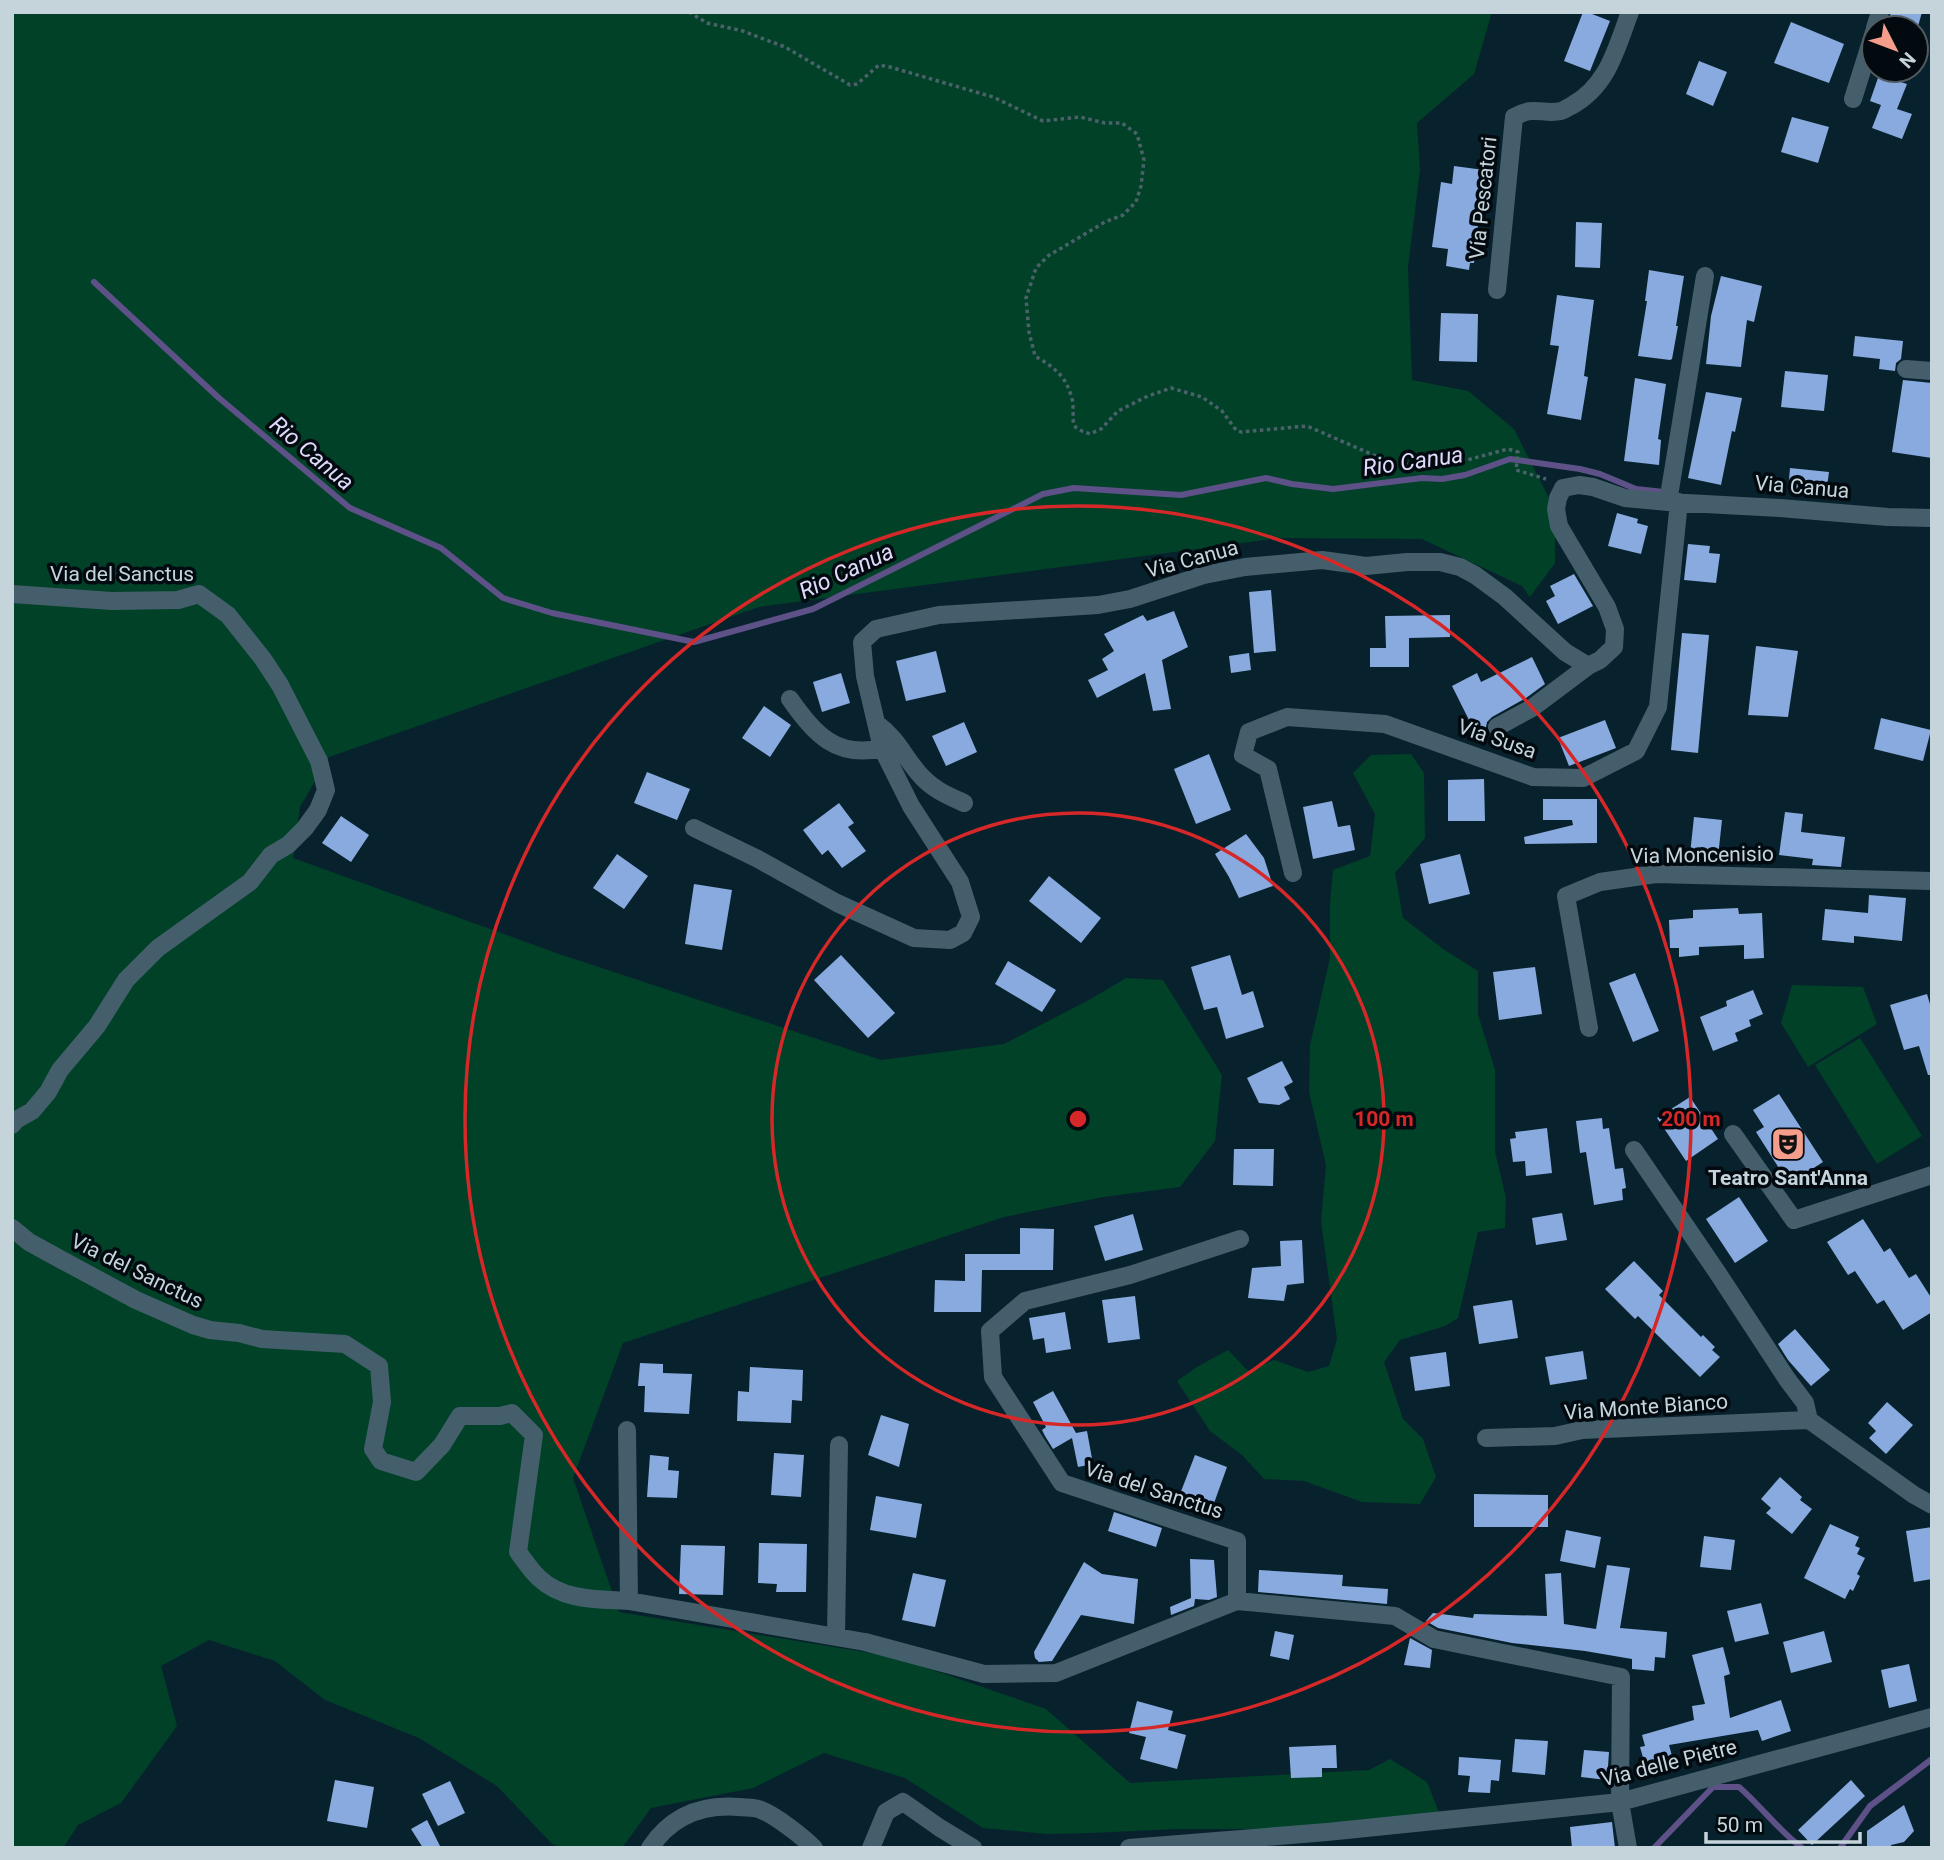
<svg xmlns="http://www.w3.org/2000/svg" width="1944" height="1860" font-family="Roboto,sans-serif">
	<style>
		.green { fill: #004128 }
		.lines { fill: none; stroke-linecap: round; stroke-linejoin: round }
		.stream { stroke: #5d5187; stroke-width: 6 }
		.building { fill: #88aadf }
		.path { stroke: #4c626b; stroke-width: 3.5; stroke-dasharray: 3.5 3.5; stroke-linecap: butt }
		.minor { stroke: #445f6b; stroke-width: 18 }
		.ring { fill: none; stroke: #d62828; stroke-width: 3.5 }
		.labels { text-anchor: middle; stroke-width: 7; stroke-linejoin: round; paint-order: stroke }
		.street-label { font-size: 21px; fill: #c5d4db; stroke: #020a0f }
		.poi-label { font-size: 21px; font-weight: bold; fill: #c5d4db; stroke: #020a0f }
		.water-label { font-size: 23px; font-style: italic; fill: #e0dafc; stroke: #020a0f }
		.centre { fill: #d62828; stroke: #020a0f; stroke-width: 3.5 }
		.ring-label { font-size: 21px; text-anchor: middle; font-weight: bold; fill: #d62828; stroke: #020a0f; stroke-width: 7; stroke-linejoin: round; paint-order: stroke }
	</style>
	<rect width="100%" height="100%" fill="#08222d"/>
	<path class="green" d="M 12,12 L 1492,12 L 1474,74 L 1417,123 L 1420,170 L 1408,267 L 1412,380 L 1468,391 L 1514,429 L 1555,510 L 1555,563 L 1530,597 L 1522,586 L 1422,539 L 1280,538 L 759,607 L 329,757 L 300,807 L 293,858 L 559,954 L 881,1060 L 1004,1044 L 1089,1000 L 1126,978 L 1163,980 L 1222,1075 L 1215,1141 L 1180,1187 L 1103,1197 L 1004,1217 L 623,1343 L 573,1478 L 619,1612 L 895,1657 L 1046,1709 L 1130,1783 L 1369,1770 L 1390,1759 L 1427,1782 L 1440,1815 L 1287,1829 L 1177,1829 L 1091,1833 L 1047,1834 L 983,1828 L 905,1778 L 824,1753 L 753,1788 L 651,1808 L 622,1848 L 561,1848 L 552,1844 L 497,1786 L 419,1738 L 325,1700 L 275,1661 L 209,1640 L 161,1666 L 177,1726 L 121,1803 L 78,1825 L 63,1848 L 12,1848 Z
		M 1411,754 L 1424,773 L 1425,838 L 1395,873 L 1403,918 L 1443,949 L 1478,971 L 1478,1014 L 1495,1070 L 1495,1152 L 1506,1198 L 1505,1228 L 1478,1232 L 1458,1318 L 1445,1326 L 1400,1340 L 1384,1362 L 1403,1419 L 1423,1439 L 1436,1477 L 1420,1504 L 1362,1502 L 1304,1481 L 1264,1479 L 1242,1455 L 1210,1431 L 1177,1381 L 1197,1367 L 1228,1350 L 1248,1371 L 1274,1360 L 1308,1372 L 1329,1366 L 1337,1339 L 1321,1221 L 1326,1165 L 1309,1092 L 1310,1045 L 1330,958 L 1330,904 L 1333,870 L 1370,856 L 1375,814 L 1353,773 L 1371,755 Z
		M 1792,985 L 1863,987 L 1877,1024 L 1808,1067 L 1781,1023 Z
		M 1860,1038 L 1922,1136 L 1877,1164 L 1815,1065 Z"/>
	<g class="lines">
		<path class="stream" d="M 94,282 L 219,398 L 350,508 L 441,548 L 503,598 L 552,613 L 694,642 L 813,609 L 1043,494 L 1074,488 L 1181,495 L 1266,478 L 1292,484 L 1333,489 L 1422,478 L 1442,479 L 1465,475 L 1510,459 L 1580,469 L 1600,474 L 1636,489 L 1664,492
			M 1654,1848 L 1713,1787 L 1739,1787 C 1761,1806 1778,1830 1802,1848
			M 1840,1848 L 1870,1806 L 1932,1759"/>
	</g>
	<path class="building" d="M 1583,12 L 1587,12 L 1610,21 L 1590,71 L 1564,61 Z
		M 1891,12 L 1922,12 L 1917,30 L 1916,28 L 1889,22 Z
		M 1791,22 L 1844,44 L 1829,83 L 1774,63 Z
		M 1699,61 L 1727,72 L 1713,106 L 1686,94 Z
		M 1879,75 L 1907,84 L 1897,109 L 1912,114 L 1902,139 L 1872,128 L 1881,105 L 1870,101 Z
		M 1792,117 L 1829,127 L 1818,163 L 1781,152 Z
		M 1454,166 L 1484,170 L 1474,263 L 1470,263 L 1469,270 L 1446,266 L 1448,249 L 1432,247 L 1441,182 L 1452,184 Z
		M 1576,222 L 1602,223 L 1600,268 L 1575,267 Z
		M 1649,270 L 1684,276 L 1676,326 L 1678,326 L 1672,359 L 1670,360 L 1638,356 L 1647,301 L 1645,301 Z
		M 1721,276 L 1762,286 L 1754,322 L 1747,320 L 1741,367 L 1706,364 L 1711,316 Z
		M 1557,295 L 1594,300 L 1584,376 L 1588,377 L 1581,420 L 1547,414 L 1559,346 L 1550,345 Z
		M 1441,313 L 1478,314 L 1477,362 L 1439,361 Z
		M 1855,336 L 1903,341 L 1901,359 L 1896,363 L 1895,371 L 1879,369 L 1880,359 L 1853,356 Z
		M 1785,371 L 1828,375 L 1824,411 L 1781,407 Z
		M 1635,378 L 1666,384 L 1658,439 L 1661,440 L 1659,465 L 1624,461 Z
		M 1903,380 L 1932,383 L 1932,458 L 1892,452 Z
		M 1706,392 L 1742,398 L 1735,432 L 1732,431 L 1721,485 L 1688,478 Z
		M 1790,468 L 1829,472 L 1826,495 L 1788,491 Z
		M 1617,513 L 1638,519 L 1637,523 L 1648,526 L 1641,554 L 1608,546 Z
		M 1688,544 L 1710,546 L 1709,553 L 1720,554 L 1716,583 L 1684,580 Z
		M 1574,574 L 1593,606 L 1558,624 L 1546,601 L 1555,596 L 1550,586 Z
		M 1271,590 L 1276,651 L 1254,653 L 1249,592 Z
		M 1174,611 L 1188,647 L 1162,660 L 1171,709 L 1153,711 L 1145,673 L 1097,698 L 1088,680 L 1108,670 L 1102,659 L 1114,651 L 1104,634 L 1143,615 L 1147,621 Z
		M 1450,615 L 1450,637 L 1409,638 L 1409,667 L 1370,667 L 1370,648 L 1386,648 L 1385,616 Z
		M 1682,633 L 1709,635 L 1698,753 L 1671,750 Z
		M 1756,646 L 1798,651 L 1788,717 L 1748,715 Z
		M 936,651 L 946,692 L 906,701 L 896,661 Z
		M 1249,653 L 1251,670 L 1231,673 L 1229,656 Z
		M 1532,657 L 1545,684 L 1526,698 L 1492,717 L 1487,722 L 1486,727 L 1475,732 L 1452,686 L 1477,673 L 1481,682 Z
		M 841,673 L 850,703 L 822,712 L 813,682 Z
		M 764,706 L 791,725 L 770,757 L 742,738 Z
		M 1881,718 L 1931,730 L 1923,761 L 1874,749 Z
		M 1605,720 L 1616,748 L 1569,766 L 1558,738 Z
		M 964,722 L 977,752 L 946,766 L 932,736 Z
		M 1209,754 L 1231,810 L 1196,824 L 1174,769 Z
		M 647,772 L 690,789 L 677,820 L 634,803 Z
		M 1484,779 L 1485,821 L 1448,821 L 1448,780 Z
		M 1543,799 L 1597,799 L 1597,843 L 1525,844 L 1524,837 L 1573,825 L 1572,820 L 1543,820 Z
		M 1332,801 L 1338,827 L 1350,825 L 1355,850 L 1313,859 L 1303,807 Z
		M 839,803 L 854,823 L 848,827 L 866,851 L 842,868 L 828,850 L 822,855 L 803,830 Z
		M 1785,812 L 1803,814 L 1801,832 L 1845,837 L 1841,867 L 1812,865 L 1813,859 L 1779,855 Z
		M 341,816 L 369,835 L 351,862 L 322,843 Z
		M 1694,817 L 1722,820 L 1718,857 L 1690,854 Z
		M 1246,834 L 1264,858 L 1273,886 L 1239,898 L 1229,877 L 1215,854 Z
		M 617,854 L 648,876 L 624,909 L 593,888 Z
		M 1460,854 L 1470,894 L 1429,904 L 1420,864 Z
		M 1049,876 L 1101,918 L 1081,943 L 1029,901 Z
		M 694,884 L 732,890 L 722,950 L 685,944 Z
		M 1869,895 L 1906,898 L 1902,941 L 1854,936 L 1854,943 L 1822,940 L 1825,909 L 1868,913 Z
		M 1738,908 L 1739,914 L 1762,913 L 1764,958 L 1744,959 L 1744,945 L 1699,947 L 1699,955 L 1679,957 L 1679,948 L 1670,948 L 1669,920 L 1693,918 L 1693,910 Z
		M 841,955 L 895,1013 L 868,1038 L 814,980 Z
		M 1230,955 L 1242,995 L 1253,991 L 1264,1027 L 1226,1039 L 1217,1007 L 1204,1010 L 1191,967 Z
		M 1008,961 L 1056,990 L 1042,1012 L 995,984 Z
		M 1535,967 L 1542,1014 L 1499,1020 L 1493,972 Z
		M 1635,973 L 1659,1031 L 1633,1042 L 1609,983 Z
		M 1753,990 L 1763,1014 L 1749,1020 L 1751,1026 L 1735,1033 L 1738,1041 L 1713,1051 L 1700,1017 L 1727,1006 L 1726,1001 Z
		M 1927,994 L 1932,1011 L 1932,1075 L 1928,1075 L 1919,1046 L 1904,1050 L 1890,1005 Z
		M 1282,1061 L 1293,1082 L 1284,1087 L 1290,1099 L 1279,1105 L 1259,1103 L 1247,1078 Z
		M 1779,1094 L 1823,1162 L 1789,1184 L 1756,1132 L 1764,1127 L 1753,1110 Z
		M 1690,1097 L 1718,1139 L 1686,1161 L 1657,1118 Z
		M 1602,1118 L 1603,1129 L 1609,1128 L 1615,1169 L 1623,1168 L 1626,1188 L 1622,1189 L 1623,1200 L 1594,1205 L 1586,1152 L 1580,1153 L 1576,1121 Z
		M 1547,1128 L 1552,1173 L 1526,1176 L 1525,1161 L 1513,1162 L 1510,1139 L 1516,1138 L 1515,1132 Z
		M 1234,1149 L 1274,1149 L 1273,1186 L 1233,1185 Z
		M 1739,1197 L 1768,1241 L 1735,1263 L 1706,1219 Z
		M 1562,1213 L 1567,1240 L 1536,1245 L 1532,1218 Z
		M 1133,1214 L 1143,1250 L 1105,1261 L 1094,1226 Z
		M 1863,1219 L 1884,1252 L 1890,1248 L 1909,1278 L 1916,1274 L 1932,1299 L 1932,1312 L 1903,1330 L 1884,1300 L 1877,1304 L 1855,1271 L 1848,1275 L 1827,1242 Z
		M 1020,1228 L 1054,1229 L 1053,1270 L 982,1270 L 981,1312 L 934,1312 L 935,1280 L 965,1281 L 965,1254 L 1020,1254 Z
		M 1302,1240 L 1304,1283 L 1287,1285 L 1284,1301 L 1248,1298 L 1252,1268 L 1281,1266 L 1280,1241 Z
		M 1634,1261 L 1663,1291 L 1659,1295 L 1701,1337 L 1703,1335 L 1715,1347 L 1712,1350 L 1720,1357 L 1700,1377 L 1638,1316 L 1635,1319 L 1605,1289 Z
		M 1135,1296 L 1140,1339 L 1108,1343 L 1102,1300 Z
		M 1512,1300 L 1518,1338 L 1479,1344 L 1473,1306 Z
		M 1065,1312 L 1071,1349 L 1046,1353 L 1044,1338 L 1033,1340 L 1029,1318 Z
		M 1795,1329 L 1830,1370 L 1811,1386 L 1788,1360 L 1778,1344 Z
		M 1583,1351 L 1587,1379 L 1550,1385 L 1545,1357 Z
		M 1446,1352 L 1450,1386 L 1415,1391 L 1410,1357 Z
		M 640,1363 L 663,1364 L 663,1373 L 692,1374 L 689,1414 L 644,1412 L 645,1386 L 638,1386 Z
		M 750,1367 L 803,1370 L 802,1401 L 792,1400 L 791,1423 L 737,1421 L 738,1391 L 749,1392 Z
		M 1053,1391 L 1076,1433 L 1087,1431 L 1093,1464 L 1078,1467 L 1072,1438 L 1053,1449 L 1045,1436 L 1042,1430 L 1046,1427 L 1033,1402 Z
		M 1887,1402 L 1913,1425 L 1886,1454 L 1869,1438 L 1876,1431 L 1868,1423 Z
		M 881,1415 L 909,1424 L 899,1467 L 868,1455 Z
		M 774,1453 L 804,1455 L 801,1497 L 771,1495 Z
		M 650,1455 L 669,1457 L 668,1470 L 679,1471 L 677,1498 L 647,1497 Z
		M 1195,1455 L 1227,1467 L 1213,1506 L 1180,1494 Z
		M 1780,1477 L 1802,1497 L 1800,1500 L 1812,1509 L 1792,1534 L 1766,1513 L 1771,1508 L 1761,1499 Z
		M 1474,1494 L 1548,1495 L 1548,1527 L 1474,1527 Z
		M 876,1496 L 922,1504 L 916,1538 L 870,1530 Z
		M 1114,1512 L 1162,1528 L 1156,1547 L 1108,1531 Z
		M 1830,1524 L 1859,1537 L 1855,1546 L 1860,1548 L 1857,1554 L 1865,1558 L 1857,1574 L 1860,1576 L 1853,1591 L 1850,1589 L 1845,1599 L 1804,1578 Z
		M 1932,1527 L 1932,1579 L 1914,1582 L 1906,1531 Z
		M 1566,1530 L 1601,1537 L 1595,1568 L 1560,1561 Z
		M 1704,1536 L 1735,1540 L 1731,1570 L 1700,1567 Z
		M 759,1543 L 807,1544 L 806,1592 L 776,1592 L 777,1584 L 758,1583 Z
		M 681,1545 L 725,1546 L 723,1595 L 679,1594 Z
		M 1190,1559 L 1214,1560 L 1217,1597 L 1209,1600 L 1195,1599 L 1194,1606 L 1171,1615 L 1170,1607 L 1191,1598 Z
		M 1084,1562 L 1102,1574 L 1138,1579 L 1134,1624 L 1081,1615 L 1052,1661 L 1039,1662 L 1035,1658 L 1034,1652 Z
		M 1607,1565 L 1630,1568 L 1620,1628 L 1667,1632 L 1665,1658 L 1655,1657 L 1654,1671 L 1632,1669 L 1632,1659 L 1585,1651 L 1512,1643 L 1438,1628 L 1426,1621 L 1433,1613 L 1473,1618 L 1474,1614 L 1547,1616 L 1545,1574 L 1561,1573 L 1564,1624 L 1596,1629 Z
		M 1259,1570 L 1343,1575 L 1342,1586 L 1388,1589 L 1387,1604 L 1258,1592 Z
		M 913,1573 L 946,1580 L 935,1627 L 902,1620 Z
		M 1761,1603 L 1769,1634 L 1735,1642 L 1727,1611 Z
		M 1275,1631 L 1294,1635 L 1289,1660 L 1270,1656 Z
		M 1824,1631 L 1832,1662 L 1791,1673 L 1783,1642 Z
		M 1410,1638 L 1432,1650 L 1430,1668 L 1404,1665 Z
		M 1723,1647 L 1730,1674 L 1724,1676 L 1730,1718 L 1781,1700 L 1791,1731 L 1762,1741 L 1758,1730 L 1669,1745 L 1675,1767 L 1648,1775 L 1640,1747 L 1645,1746 L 1642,1735 L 1694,1720 L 1692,1706 L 1705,1704 L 1692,1655 Z
		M 1909,1664 L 1917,1701 L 1889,1708 L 1881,1670 Z
		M 1137,1701 L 1173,1711 L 1168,1730 L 1186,1735 L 1177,1769 L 1140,1759 L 1146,1737 L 1129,1733 Z
		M 1515,1739 L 1548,1741 L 1545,1775 L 1512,1772 Z
		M 1336,1745 L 1337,1768 L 1322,1768 L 1322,1777 L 1291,1778 L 1289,1747 Z
		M 1584,1750 L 1609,1752 L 1607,1780 L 1581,1777 Z
		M 1459,1757 L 1501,1760 L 1499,1781 L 1491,1780 L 1490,1793 L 1468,1792 L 1470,1776 L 1458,1775 Z
		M 335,1780 L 374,1787 L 367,1828 L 327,1821 Z
		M 1851,1780 L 1865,1796 L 1812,1845 L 1798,1830 Z
		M 450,1781 L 465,1813 L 438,1826 L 422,1794 Z
		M 1904,1805 L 1914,1831 L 1904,1842 L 1891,1845 L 1892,1848 L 1867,1848 L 1867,1831 Z
		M 427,1820 L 441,1848 L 423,1848 L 411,1829 Z
		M 1612,1822 L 1615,1848 L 1572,1848 L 1570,1827 Z"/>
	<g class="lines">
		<path class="path" d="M 689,12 L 707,23 L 743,31 L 785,47 L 850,85 L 857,84 L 879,65 L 890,67 L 993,97 L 1043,121 L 1080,117 L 1105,123 L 1122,123 L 1137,134 L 1144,160 L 1141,186 L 1136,202 L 1123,215 L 1105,222 L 1048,256 L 1036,268 L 1026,298 L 1029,332 L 1035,356 C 1047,363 1061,372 1067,385 C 1070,391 1073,400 1073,406 C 1074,425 1069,427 1090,434 L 1101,429 L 1118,411 L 1148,396 L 1171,388 L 1202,397 L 1222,411 L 1236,430 L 1241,432 L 1307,426 L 1394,464 L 1424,465 L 1467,460 L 1508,449 L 1518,452 L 1516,470 L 1546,479"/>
		<path class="minor" d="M 1875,28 L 1880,12
			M 1853,99 L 1874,32
			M 1497,290 L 1514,117 C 1534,105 1543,115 1561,111 C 1565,110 1568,107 1571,106 C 1608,86 1616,49 1630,12
			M 1906,369 L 1932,371
			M 1668,502 L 1705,276
			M 12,594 L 112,601 L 178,600 L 199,594 L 228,615 L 263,659 L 280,685 L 319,761 L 326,790 L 318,810 L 305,828 L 288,845 L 271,855 L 250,882 L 158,948 L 126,980 L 97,1026 L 60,1070 L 48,1092 L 32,1111 L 16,1120 L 12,1125
			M 790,699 C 814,734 837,759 882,748
			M 876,723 C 900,741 904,758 922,777 C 934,790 949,796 964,803
			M 1497,727 L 1532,708 L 1588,666
			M 694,828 L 758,859 L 837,903 L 914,938 L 950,940 L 963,933 L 971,917 L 960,882 L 911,806 L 882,748 L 865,676 L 862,642 L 876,629 L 939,615 L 1098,605 L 1130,599 L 1204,575 L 1245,567 L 1322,560 L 1366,566 L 1407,562 L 1440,562 L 1460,567 L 1475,575 L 1505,597 L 1565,652 L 1588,666 L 1600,660 L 1614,647 L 1615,629 L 1607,607 L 1559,526 L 1556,509 L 1558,498 L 1563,488 L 1579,485 L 1593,487 L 1625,498 L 1668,502 L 1780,508 L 1888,517 L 1932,518
			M 1293,873 L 1268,769 L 1243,755 L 1249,732 L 1287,717 L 1385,724 L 1533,777 L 1583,778 L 1636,751 L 1658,707 L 1679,502
			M 1589,1028 L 1566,896 L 1600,882 L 1656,874 L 1932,881
			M 1733,1134 L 1794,1220 L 1932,1175
			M 1634,1150 L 1717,1272 L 1787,1379 L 1805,1403 L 1809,1420
			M 12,1228 L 29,1242 L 60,1259 L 136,1300 L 193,1325 L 210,1330 L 239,1333 L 262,1339 L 345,1344 L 379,1366 L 382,1402 L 373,1449 L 381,1461 L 416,1472 L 442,1445 L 460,1416 L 500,1416 L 512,1413 L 534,1435 L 518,1552 C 525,1561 531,1571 539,1578 C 563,1601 598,1599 629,1601
			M 627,1430 L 629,1601 L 836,1637
			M 1486,1438 L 1555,1436 L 1582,1430 L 1809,1420 L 1914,1495 L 1932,1505
			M 839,1445 L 836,1637 L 865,1642 L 984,1674 L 1056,1673 L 1237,1601 L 1395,1616 L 1434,1639 L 1621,1677 L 1620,1802 L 1628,1848
			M 1237,1601 L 1237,1541 L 1062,1483 L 993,1377 L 990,1331 L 1025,1301 L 1130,1275 L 1240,1239
			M 650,1848 C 671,1816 701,1804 739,1807 C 746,1808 755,1807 761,1810 C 775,1815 803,1837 814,1848
			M 871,1848 L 886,1812 L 903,1802 L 940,1828 L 973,1848
			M 1129,1848 L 1327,1832 L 1620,1802 L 1932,1717"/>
	</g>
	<g class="ring">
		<circle cx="1078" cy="1119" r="306"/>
		<circle cx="1078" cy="1119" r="613"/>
	</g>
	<defs>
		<g id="theatre-square" transform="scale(1.75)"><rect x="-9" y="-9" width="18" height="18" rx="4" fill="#f49d8b" stroke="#020a0f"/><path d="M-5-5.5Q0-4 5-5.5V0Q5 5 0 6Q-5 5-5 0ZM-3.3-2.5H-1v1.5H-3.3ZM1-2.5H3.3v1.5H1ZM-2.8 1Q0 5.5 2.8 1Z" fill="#111"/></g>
	</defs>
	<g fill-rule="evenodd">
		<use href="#theatre-square" x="1788" y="1144"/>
	</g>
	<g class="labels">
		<g class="street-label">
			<text transform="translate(1483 198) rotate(-84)" y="7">Via Pescatori</text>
			<text transform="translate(1802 487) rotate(5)" y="7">Via Canua</text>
			<text transform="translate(1192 559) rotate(-15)" y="7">Via Canua</text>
			<text x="122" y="581">Via del Sanctus</text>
			<text transform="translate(1497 739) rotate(19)" y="7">Via Susa</text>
			<text transform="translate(1702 855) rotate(-1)" y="7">Via Moncenisio</text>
			<text transform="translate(137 1271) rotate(26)" y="7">Via del Sanctus</text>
			<text transform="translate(1646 1407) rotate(-4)" y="7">Via Monte Bianco</text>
			<text transform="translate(1154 1490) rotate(18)" y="7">Via del Sanctus</text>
			<text transform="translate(1669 1763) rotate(-14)" y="7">Via delle Pietre</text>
		</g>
		<g class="poi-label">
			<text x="1788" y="1185">Teatro Sant'Anna</text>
		</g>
		<g class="water-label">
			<text transform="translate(312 453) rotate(40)" y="8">Rio Canua</text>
			<text transform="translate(1413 461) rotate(-8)" y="8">Rio Canua</text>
			<text transform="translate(846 571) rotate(-25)" y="8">Rio Canua</text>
		</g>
	</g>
	<circle cx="1078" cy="1119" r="10" class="centre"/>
	<g class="ring-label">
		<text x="1384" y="1126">100 m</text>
		<text x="1691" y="1126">200 m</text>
	</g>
	<rect width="1944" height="1860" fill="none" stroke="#c5d4db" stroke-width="28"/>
	<g transform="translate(1895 49) rotate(132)"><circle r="33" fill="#020a0f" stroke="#505b61" stroke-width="2"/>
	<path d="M0-5L12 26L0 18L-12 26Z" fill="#f49d8b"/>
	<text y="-10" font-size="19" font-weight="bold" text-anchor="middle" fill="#c5d4db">N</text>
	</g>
	<path d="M1706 1832v10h154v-10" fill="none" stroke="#c5d4db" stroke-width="3.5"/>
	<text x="1716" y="1832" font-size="21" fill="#c5d4db" stroke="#020a0f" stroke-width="5" paint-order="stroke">50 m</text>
</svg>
